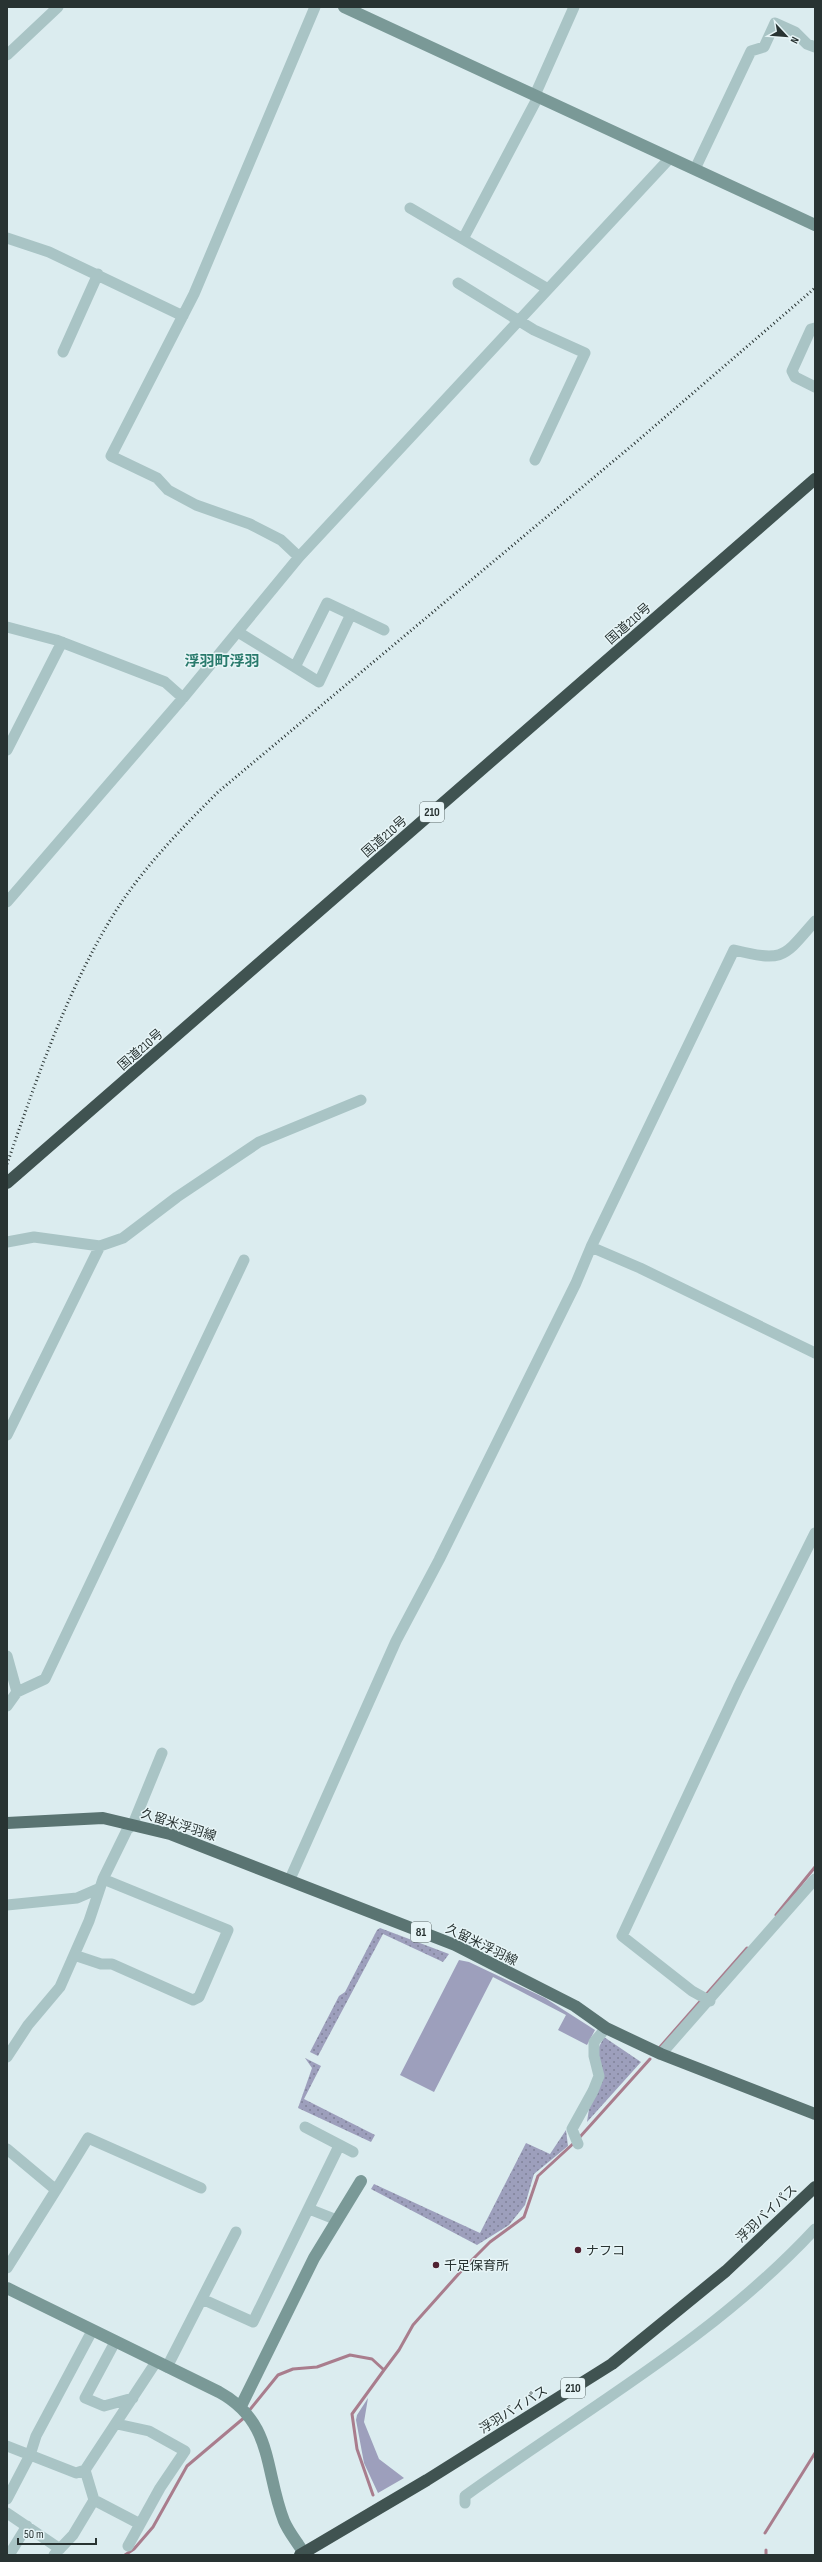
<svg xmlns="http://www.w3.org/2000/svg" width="822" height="2562" font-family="'Sofia Sans Condensed','Noto Sans JP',sans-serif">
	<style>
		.grass { fill: #9d9fbc }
		.park { fill: url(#park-dots) }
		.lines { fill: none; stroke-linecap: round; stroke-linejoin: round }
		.stream { stroke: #a97d8d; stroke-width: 3 }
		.street { stroke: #a9c4c5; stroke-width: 11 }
		.secondary { stroke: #7a9997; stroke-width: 12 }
		.primary { stroke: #5a7472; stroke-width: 12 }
		.highway { stroke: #405351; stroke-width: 12 }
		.rail { stroke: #283332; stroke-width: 3; stroke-dasharray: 1 3; stroke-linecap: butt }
		.poi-dot { fill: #502232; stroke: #e7f5f7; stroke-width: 1.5 }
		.labels { text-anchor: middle; stroke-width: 3; stroke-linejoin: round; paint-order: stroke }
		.shield { fill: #e7f5f7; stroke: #616d6d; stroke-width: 1 }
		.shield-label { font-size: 12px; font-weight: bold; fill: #283332 }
		.street-label { font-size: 13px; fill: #283332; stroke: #e7f5f7 }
		.poi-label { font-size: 13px; fill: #283332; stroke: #e7f5f7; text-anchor: start }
		.quarter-label { font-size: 15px; font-weight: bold; fill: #297a6c; stroke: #e7f5f7 }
	</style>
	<defs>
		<pattern id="park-dots" width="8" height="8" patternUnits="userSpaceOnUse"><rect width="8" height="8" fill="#9d9fbc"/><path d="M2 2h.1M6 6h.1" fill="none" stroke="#808299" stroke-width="1.8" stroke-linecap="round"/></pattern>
	</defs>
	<rect width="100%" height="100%" fill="#dbecef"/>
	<path class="grass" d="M 459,1960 L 469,1962 L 545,1998 L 595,2030 L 587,2045 L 558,2030 L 566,2015 L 493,1977 L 434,2092 L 400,2075 Z
		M 368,2398 L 364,2422 L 379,2459 L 404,2478 L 378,2493 L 364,2463 L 356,2420 L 357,2415 Z"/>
	<path class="park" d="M 380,1928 L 449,1954 L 443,1962 L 383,1934 L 318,2056 L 310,2052 L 339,1996 L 345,1992 L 377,1930 Z
		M 604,2037 L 641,2062 L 587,2122 L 598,2049 Z
		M 305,2058 L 321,2066 L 304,2099 L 375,2135 L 371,2142 L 298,2108 L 312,2068 Z
		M 566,2130 L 568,2146 L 534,2174 L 525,2205 L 509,2225 L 477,2245 L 371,2189 L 374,2184 L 480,2233 L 526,2143 L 550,2154 Z"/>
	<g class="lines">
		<path class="stream" d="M 776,1915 L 815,1867
			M 660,2047 L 747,1948
			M 579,2138 L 650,2059
			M 248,2412 L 278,2375 L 293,2369 L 317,2367 L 350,2355 L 372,2359 L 384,2370 L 399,2350 L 413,2325 L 463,2269 L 490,2242 L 524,2217 L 538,2176 L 575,2142
			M 373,2495 L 357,2449 L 352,2414 L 384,2370
			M 765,2533 L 815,2453
			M 766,2550 L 766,2555
			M 125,2555 L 134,2549 L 153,2527 L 187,2466 L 245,2417"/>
		<path class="street" d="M 7,55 L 58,7
			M 535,95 L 574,7
			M 695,169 L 751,51 L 764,47 L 775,23 L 795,32 L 807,44 L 815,47
			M 410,208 L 548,289
			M 7,238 L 49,252 L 183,316
			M 463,239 L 538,97
			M 458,283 L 534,330 L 585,353 L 535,460
			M 815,328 L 811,329 L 792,371 L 795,377 L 815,387
			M 63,352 L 98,274
			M 299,557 L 281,540 L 250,524 L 196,505 L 168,490 L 157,478 L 111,456 L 194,294 L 315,7
			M 7,627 L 56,640 L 165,682 L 183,698
			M 238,632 L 319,682 L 351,614
			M 295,667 L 327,603 L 384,630
			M 7,750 L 62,642
			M 7,902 L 183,698 L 299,557 L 670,158
			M 7,1242 L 34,1237 L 100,1246 L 123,1238 L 177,1197 L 259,1142 L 361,1100
			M 591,1247 L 640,1268 L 815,1353
			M 7,1435 L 100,1246
			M 7,1656 L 17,1692 L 7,1706
			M 17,1692 L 45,1679 L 244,1260
			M 290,1879 L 396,1641 L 439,1560 L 576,1283 L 591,1247 L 734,950 C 784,962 783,958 815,921
			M 7,1905 L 77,1898 L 100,1888
			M 74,1955 L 101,1964 L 112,1964 L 193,2000 L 199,1997 L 228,1930 L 103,1879
			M 710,2001 L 692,1991 L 622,1936 L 738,1688 L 815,1533
			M 661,2054 L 815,1879
			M 7,2057 L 28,2025 L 60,1987 L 89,1921 L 103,1879 L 127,1830 L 133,1824 L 162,1753
			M 305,2127 L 353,2152
			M 578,2144 L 572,2129 L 593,2091 L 599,2076 L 594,2056 L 594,2042 L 606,2028
			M 7,2149 L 56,2190 L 7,2268
			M 56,2190 L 88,2138 L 201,2188
			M 309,2209 L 337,2220
			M 202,2299 L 253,2322 L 339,2146
			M 115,2342 L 85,2398 L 104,2406 L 133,2398
			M 167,2367 L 236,2232
			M 117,2424 L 149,2431 L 185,2451 L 160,2488 L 128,2546
			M 7,2446 L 76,2473 L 85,2470 L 156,2362
			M 85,2470 L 94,2500 L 140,2524
			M 7,2499 L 30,2455 L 36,2436 L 92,2331
			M 465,2503 L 465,2496 C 584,2410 714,2338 815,2229
			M 7,2513 L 60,2549
			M 9,2555 L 27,2526
			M 54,2555 L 73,2535 L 94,2500"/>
		<path class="secondary" d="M 344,7 L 815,225
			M 7,2288 L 219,2392 C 274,2422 264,2470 284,2521 C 289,2533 298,2543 305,2555
			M 241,2406 L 314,2258 L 361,2181"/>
		<path class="primary" d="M 7,1823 L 103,1818 L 170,1834 L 455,1945 L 575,2006 L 606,2028 L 661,2054 L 815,2114"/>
		<path class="highway" d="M 7,1183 L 815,479
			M 300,2555 L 427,2480 L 612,2364 L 726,2271 L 815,2187"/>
		<path class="rail" d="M 7,1164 C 36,1081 64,998 109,922 C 138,873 178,832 218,792 L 635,443 L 815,288"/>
	</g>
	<g class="poi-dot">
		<circle cx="578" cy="2250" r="4"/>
		<circle cx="436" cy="2265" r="4"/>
	</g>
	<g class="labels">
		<g class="shield">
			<rect x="420" y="802" width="24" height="20" rx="3"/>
			<rect x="411" y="1922" width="20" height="20" rx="3"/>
			<rect x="561" y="2378" width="24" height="20" rx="3"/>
		</g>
		<g class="shield-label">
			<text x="432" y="816">210</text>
			<text x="421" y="1936">81</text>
			<text x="573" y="2392">210</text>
		</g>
		<g class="street-label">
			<text transform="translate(628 623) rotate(-41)" y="5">国道210号</text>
			<text transform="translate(384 836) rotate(-41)" y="5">国道210号</text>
			<text transform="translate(140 1049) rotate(-41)" y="5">国道210号</text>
			<text transform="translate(179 1824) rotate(18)" y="5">久留米浮羽線</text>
			<text transform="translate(482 1944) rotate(26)" y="5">久留米浮羽線</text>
			<text transform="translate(766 2213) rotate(-43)" y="5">浮羽バイパス</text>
			<text transform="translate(513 2409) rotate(-32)" y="5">浮羽バイパス</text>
		</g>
		<g class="poi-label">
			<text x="586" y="2255">ナフコ</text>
			<text x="444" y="2270">千足保育所</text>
		</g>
		<g class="quarter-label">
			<text x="222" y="666">浮羽町浮羽</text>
		</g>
	</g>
	<rect width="822" height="2562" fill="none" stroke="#283332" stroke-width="16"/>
	<g transform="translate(786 36) rotate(116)" stroke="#e7f5f7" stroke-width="3" paint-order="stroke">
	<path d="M0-3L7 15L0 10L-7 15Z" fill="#283332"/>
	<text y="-6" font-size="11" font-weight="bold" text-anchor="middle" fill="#283332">N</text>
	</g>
	<path d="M18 2538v6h78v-6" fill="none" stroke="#283332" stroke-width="2"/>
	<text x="24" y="2538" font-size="12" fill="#283332" stroke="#e7f5f7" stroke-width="3" paint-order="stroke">50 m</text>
</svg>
